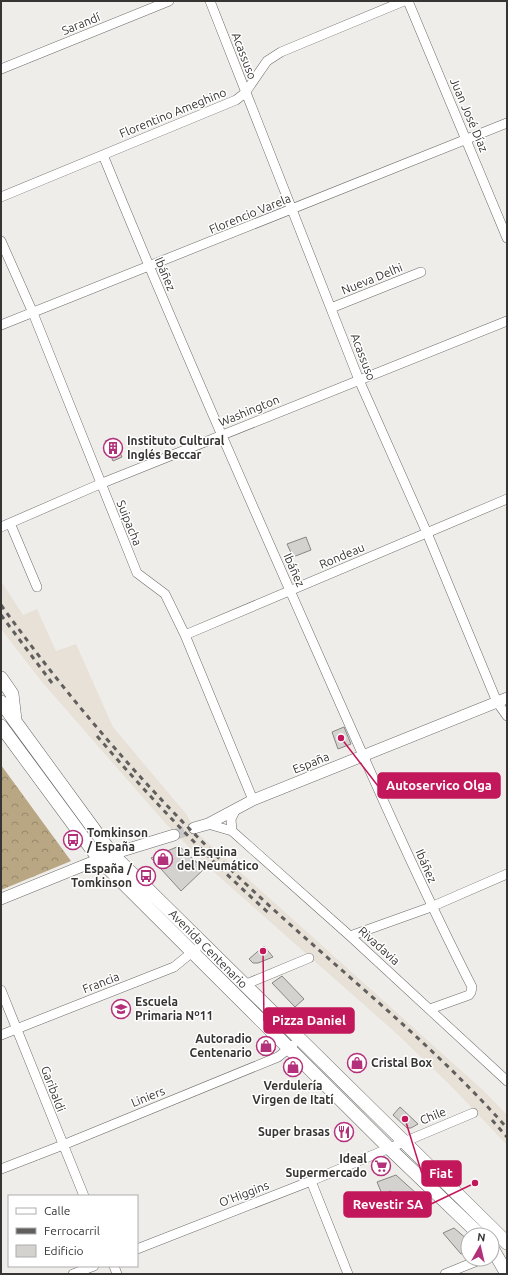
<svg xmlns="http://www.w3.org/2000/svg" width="508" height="1275" font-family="Ubuntu,sans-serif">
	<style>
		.built { fill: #e7e1d8 }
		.forest { fill: url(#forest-crowns) }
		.building { fill: #d4d2cf; stroke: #888683 }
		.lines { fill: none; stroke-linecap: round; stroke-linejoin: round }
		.tertiary-tunnel { stroke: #cac8c6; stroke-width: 11; stroke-dasharray: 11 5.5; stroke-linecap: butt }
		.minor-casing { stroke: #6d6b68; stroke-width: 10 }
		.tertiary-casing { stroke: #6d6b68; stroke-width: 12 }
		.secondary-casing { stroke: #6d6b68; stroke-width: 14 }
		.minor { stroke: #fff; stroke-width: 9 }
		.tertiary { stroke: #fff; stroke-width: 11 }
		.secondary { stroke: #fff; stroke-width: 13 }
		.rail { stroke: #615f5e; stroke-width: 3; stroke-dasharray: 5 5; stroke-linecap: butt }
		.labels { text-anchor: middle; stroke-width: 3; stroke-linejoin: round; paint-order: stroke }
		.street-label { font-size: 12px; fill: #363534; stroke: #fff }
		.poi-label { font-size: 12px; font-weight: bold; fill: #363534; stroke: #fff; text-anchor: start }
		.leader { fill: none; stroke: #c2185b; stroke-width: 1.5 }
		.callout-dot { fill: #c2185b; stroke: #fff; stroke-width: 1.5 }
		.callout { fill: #c2185b; stroke: #c2185b; stroke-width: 1.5 }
		.callout-label { font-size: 13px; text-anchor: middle; font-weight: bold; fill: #fff }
	</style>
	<defs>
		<pattern id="forest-crowns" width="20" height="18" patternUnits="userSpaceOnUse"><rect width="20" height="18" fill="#b9a683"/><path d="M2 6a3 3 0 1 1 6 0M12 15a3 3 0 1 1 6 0" fill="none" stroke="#97886c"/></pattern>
	</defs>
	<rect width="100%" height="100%" fill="#efedea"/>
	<path class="built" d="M 1,581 L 23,615 L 37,609 L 56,651 L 76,644 L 113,727 L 187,815 L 196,832 L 485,1092 L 507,1115 L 507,1145 L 451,1086 L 397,1034 L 216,874 L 166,824 L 42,682 L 1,629 Z"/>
	<path class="forest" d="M 1,765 L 71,861 L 1,890 Z"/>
	<path class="building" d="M 114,438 L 122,457 L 113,461 L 105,441 Z
		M 306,537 L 311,550 L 293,557 L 287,544 Z
		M 344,727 L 351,744 L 338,749 L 332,732 Z
		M 179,846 L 204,869 L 181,891 L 151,858 Z
		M 264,946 L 273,957 L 258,963 L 253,963 L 249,959 Z
		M 282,976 L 304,999 L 295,1007 L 272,983 Z
		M 400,1107 L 418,1124 L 411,1128 L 407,1128 L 393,1115 Z
		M 396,1175 L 417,1194 L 395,1202 L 391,1191 L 382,1194 L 377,1182 Z
		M 454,1228 L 468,1240 L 468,1252 L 461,1254 L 443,1233 Z"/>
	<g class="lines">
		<path class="tertiary-tunnel" d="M 174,835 L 194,828"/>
		<g class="minor-casing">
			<path id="minor" d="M 210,1 L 359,380 L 427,533 L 497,702 L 507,716
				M 408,1 L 507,238
				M 1,69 L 169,1
				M 103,155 C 169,317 240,478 311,638 C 363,755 414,873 472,987 L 471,992 L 469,995 L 430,1009
				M 1,197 L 236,100 L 245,93 L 267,61 L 281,52 L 404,1
				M 1,241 L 33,313 L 137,573 L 165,594 L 185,635 L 253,800
				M 331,308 L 421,272
				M 1,325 L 507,123
				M 10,523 L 37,587
				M 1,527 L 100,484 L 507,321
				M 185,635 L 507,499
				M 208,824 L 232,831 L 350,936 L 507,1081
				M 232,831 L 231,819 L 235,811
				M 350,936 L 431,907 L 507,874
				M 244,985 L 309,958
				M 1,990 L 84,1196
				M 1,1035 L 174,967 L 196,949
				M 1,1169 L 63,1145 L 278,1057 L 293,1045
				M 311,1181 L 348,1274
				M 137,1249 L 311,1181 L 473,1113
				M 114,1266 L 117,1274
				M 73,1274 L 94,1266
				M 445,1274 L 482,1259"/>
		</g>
		<g class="tertiary-casing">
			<path id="tertiary" d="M 194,828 L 208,824 L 253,800 L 507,698
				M 1,899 L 112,854 L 174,835"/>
		</g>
		<g class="secondary-casing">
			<path id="secondary" d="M 1,678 L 12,694 L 15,720
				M 1,702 L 112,854 L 507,1243
				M 1,726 L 99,859 L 388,1147 L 480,1235
				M 492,1248 L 507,1274"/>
		</g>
		<use href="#minor" class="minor"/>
		<use href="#tertiary" class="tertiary"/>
		<use href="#secondary" class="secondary"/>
		<path class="rail" d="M 1,605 C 74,706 156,800 247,885 C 333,966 428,1039 507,1128
			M 1,615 L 55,687
			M 97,736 C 151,799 208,859 271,915
			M 492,1120 L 507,1137"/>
	</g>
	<defs>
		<g id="building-ring" transform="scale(1)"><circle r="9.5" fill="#fff" stroke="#b3317b" stroke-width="1.5"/><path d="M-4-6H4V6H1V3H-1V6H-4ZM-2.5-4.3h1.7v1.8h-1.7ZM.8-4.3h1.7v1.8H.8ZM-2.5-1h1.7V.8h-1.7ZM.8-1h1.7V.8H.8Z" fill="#b3317b"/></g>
		<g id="bus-ring" transform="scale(1)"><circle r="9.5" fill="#fff" stroke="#b3317b" stroke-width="1.5"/><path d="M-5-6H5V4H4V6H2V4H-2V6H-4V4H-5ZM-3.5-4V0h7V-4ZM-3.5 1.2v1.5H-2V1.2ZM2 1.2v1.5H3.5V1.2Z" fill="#b3317b"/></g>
		<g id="shop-ring" transform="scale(1)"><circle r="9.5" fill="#fff" stroke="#b3317b" stroke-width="1.5"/><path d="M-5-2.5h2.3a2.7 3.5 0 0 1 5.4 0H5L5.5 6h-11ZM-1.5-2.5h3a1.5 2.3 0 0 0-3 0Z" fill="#b3317b"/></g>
		<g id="school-ring" transform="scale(1)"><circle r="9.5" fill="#fff" stroke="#b3317b" stroke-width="1.5"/><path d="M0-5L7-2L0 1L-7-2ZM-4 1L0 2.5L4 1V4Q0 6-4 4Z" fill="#b3317b"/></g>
		<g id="restaurant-ring" transform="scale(1)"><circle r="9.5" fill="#fff" stroke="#b3317b" stroke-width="1.5"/><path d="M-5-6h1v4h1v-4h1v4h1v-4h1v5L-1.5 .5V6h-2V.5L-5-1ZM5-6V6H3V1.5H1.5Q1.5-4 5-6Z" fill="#b3317b"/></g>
		<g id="supermarket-ring" transform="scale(1)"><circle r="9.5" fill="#fff" stroke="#b3317b" stroke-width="1.5"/><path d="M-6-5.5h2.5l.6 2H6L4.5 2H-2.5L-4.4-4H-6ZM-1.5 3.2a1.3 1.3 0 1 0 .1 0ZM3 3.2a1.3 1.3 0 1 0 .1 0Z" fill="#b3317b"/></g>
	</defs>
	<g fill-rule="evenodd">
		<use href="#building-ring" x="113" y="448"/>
		<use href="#bus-ring" x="73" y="840"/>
		<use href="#shop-ring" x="163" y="859"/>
		<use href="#bus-ring" x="146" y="876"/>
		<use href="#school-ring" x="121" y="1009"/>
		<use href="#shop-ring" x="266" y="1046"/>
		<use href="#shop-ring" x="357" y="1063"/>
		<use href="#shop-ring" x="293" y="1067"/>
		<use href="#restaurant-ring" x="344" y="1132"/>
		<use href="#supermarket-ring" x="381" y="1166"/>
	</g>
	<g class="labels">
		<g class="street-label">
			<text transform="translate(81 24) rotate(-22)" y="4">Sarandí</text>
			<text transform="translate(244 56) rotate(69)" y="4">Acassuso</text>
			<text transform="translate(173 113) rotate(-22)" y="4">Florentino Ameghino</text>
			<text transform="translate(469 115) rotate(67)" y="4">Juan José Díaz</text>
			<text transform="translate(250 214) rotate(-22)" y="4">Florencio Varela</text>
			<text transform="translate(165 274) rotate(67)" y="4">Ibáñez</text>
			<text transform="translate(372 279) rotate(-22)" y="4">Nueva Delhi</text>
			<text transform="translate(363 357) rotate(69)" y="4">Acassuso</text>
			<text transform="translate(249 411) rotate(-22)" y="4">Washington</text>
			<text transform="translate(129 523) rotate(68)" y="4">Suipacha</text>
			<text transform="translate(342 556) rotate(-23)" y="4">Rondeau</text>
			<text transform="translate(294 570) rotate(66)" y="4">Ibáñez</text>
			<text transform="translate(311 763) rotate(-22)" y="4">España</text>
			<text transform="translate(426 866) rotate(66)" y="4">Ibáñez</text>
			<text transform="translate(379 946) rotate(42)" y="4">Rivadavia</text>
			<text transform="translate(208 949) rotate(45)" y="4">Avenida Centenario</text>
			<text transform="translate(101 983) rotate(-21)" y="4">Francia</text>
			<text transform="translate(53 1089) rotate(69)" y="4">Garibaldi</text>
			<text transform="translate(148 1097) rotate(-22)" y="4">Liniers</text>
			<text transform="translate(433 1116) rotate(-22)" y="4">Chile</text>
			<text transform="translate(244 1194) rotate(-21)" y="4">O'Higgins</text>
		</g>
		<g class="poi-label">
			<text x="127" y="445">Instituto Cultural<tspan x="127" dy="14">Inglés Beccar</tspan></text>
			<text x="87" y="837">Tomkinson<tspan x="87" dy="14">/ España</tspan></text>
			<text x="177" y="856">La Esquina<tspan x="177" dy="14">del Neumático</tspan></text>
			<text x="132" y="873" text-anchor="end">España /<tspan x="132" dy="14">Tomkinson</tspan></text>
			<text x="135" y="1006">Escuela<tspan x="135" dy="14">Primaria Nº11</tspan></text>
			<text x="252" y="1043" text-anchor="end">Autoradio<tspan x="252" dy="14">Centenario</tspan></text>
			<text x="371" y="1067">Cristal Box</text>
			<text x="293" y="1090" text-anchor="middle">Verdulería<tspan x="293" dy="14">Virgen de Itatí</tspan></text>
			<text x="330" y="1136" text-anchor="end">Super brasas</text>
			<text x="367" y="1163" text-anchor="end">Ideal<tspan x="367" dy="14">Supermercado</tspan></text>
		</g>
	</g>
	<path class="leader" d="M341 738L378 786M263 951L264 1021M405 1119L422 1174M475 1183L431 1204"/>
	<g class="callout-dot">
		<circle cx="341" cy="738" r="4"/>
		<circle cx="263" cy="951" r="4"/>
		<circle cx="405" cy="1119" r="4"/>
		<circle cx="475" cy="1183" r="4"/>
	</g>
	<g class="callout">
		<rect x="378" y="773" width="122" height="25" rx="4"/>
		<rect x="264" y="1008" width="90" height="25" rx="4"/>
		<rect x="422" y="1161" width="39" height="25" rx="4"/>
		<rect x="344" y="1192" width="87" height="25" rx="4"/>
	</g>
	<g class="callout-label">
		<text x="439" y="790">Autoservico Olga</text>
		<text x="309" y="1025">Pizza Daniel</text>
		<text x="441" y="1178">Fiat</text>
		<text x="388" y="1209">Revestir SA</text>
	</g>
	<rect width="508" height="1275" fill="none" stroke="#363534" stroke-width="4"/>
	<rect x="8" y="1195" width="130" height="72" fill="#ffffff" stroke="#afaeae"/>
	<rect x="16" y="1208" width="20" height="6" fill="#ffffff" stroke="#afaeae"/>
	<text x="44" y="1215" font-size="12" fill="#363534">Calle</text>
	<rect x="16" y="1228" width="20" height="6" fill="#615f5e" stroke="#afaeae"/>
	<text x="44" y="1235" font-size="12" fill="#363534">Ferrocarril</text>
	<rect x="16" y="1245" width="20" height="12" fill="#d4d2cf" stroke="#afaeae"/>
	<text x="44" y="1255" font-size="12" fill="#363534">Edificio</text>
	<g transform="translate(480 1247) rotate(8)"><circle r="19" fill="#ffffff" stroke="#afaeae"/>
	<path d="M0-3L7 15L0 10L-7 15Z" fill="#b3317b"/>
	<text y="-6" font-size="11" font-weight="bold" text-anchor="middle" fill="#363534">N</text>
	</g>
</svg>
